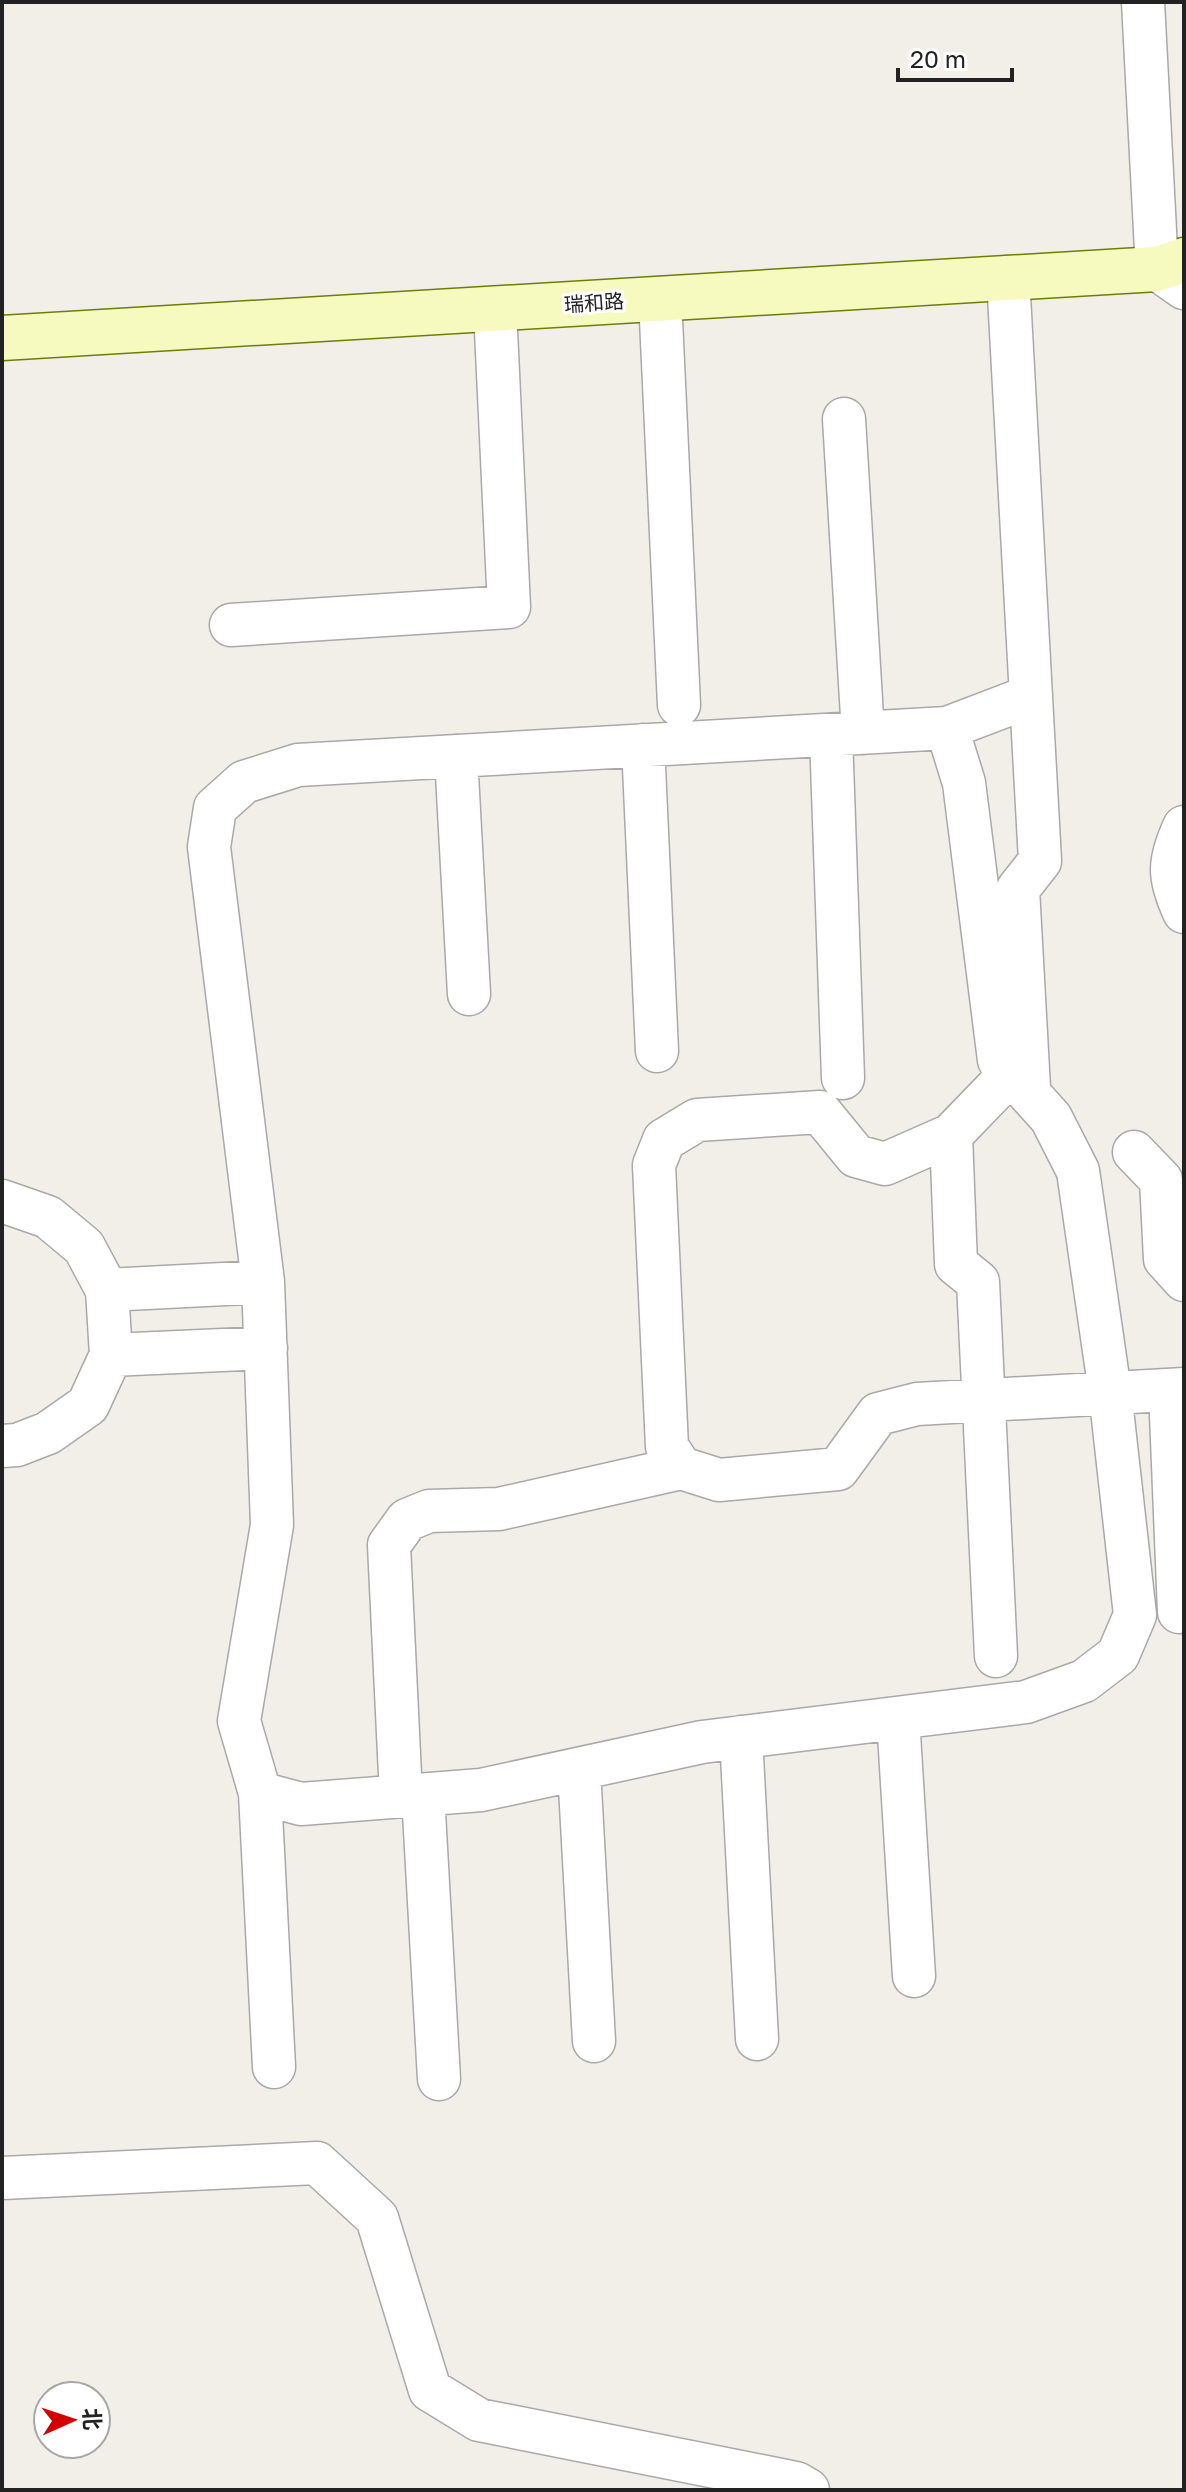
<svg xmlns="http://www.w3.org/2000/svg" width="1186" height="2492" font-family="'Golos Text','Noto Sans SC',sans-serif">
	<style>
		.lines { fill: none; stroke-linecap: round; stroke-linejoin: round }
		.street-casing { stroke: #a9a9a9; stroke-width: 45 }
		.secondary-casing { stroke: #707d05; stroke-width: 47 }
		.street { stroke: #fff; stroke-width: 42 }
		.secondary { stroke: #f7fabf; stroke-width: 44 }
		.labels { text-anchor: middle; stroke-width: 6; stroke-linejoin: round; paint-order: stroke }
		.street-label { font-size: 20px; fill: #222; stroke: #fff }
	</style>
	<rect width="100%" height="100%" fill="#f2efe9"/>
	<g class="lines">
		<g class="street-casing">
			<path id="street" d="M 1143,2 L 1157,269 L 1184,288
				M 1008,277 L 1040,861 L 1018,889 L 1029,1088
				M 660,298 L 679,705
				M 844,419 L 863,733
				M 231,625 L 509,607 L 495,309
				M 947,728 L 964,783 L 999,1060 L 1051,1118 L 1078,1171 L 1110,1392 L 1135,1615 L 1118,1655 L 1084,1681 L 1026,1702 L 702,1742 L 481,1790 L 301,1804 L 260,1793 L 239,1721 L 272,1525 L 263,1282 L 209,847 L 215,808 L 244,782 L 298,765 Z
				M 947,728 L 1031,696
				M 831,735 L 843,1078
				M 643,745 L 657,1051
				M 456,756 L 469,994
				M 1184,827 C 1168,862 1168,877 1184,912
				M 1011,1073 L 951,1135 L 885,1164 L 856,1156 L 820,1112 L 697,1120 L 664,1140 L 654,1165 L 667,1447 L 681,1468 L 719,1480 L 838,1469 L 878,1414 L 917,1404 L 1184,1389
				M 951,1135 L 956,1264 L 978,1282 L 996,1656
				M 1134,1152 L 1161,1180 L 1165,1259 L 1184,1280
				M 2,1201 L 48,1217 L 84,1247 L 107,1290 L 111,1355 L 88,1405 L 48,1433 L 17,1445 L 2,1446
				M 107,1290 L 263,1282
				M 111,1355 L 266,1348
				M 1170,1390 L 1179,1612
				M 898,1718 L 914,1976
				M 741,1737 L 757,2039
				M 579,1769 L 594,2041
				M 260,1793 L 274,2067
				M 423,1795 L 439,2079
				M 401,1796 L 389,1545 L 407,1520 L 429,1511 L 499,1509 L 681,1468
				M 2,2178 L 317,2163 L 377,2218 L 430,2390 L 479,2420 L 796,2483 L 808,2490"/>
		</g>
		<g class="secondary-casing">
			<path id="secondary" d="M 2,338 L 1157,269 L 1184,260"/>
		</g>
		<use href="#street" class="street"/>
		<use href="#secondary" class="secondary"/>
	</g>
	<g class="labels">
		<g class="street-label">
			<text transform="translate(594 303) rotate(-4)" y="7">瑞和路</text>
		</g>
	</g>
	<rect width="1186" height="2492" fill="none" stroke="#222222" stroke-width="8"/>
	<g transform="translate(72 2420) rotate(87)"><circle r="38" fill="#ffffff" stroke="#a7a7a7" stroke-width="2"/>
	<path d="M0-6L14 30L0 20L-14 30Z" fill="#d40000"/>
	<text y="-12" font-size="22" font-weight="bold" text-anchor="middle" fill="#222222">北</text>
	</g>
	<path d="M898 68v12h114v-12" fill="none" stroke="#222222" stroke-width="4"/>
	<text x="910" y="68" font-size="24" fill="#222222" stroke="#ffffff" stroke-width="6" paint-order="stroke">20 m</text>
</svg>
